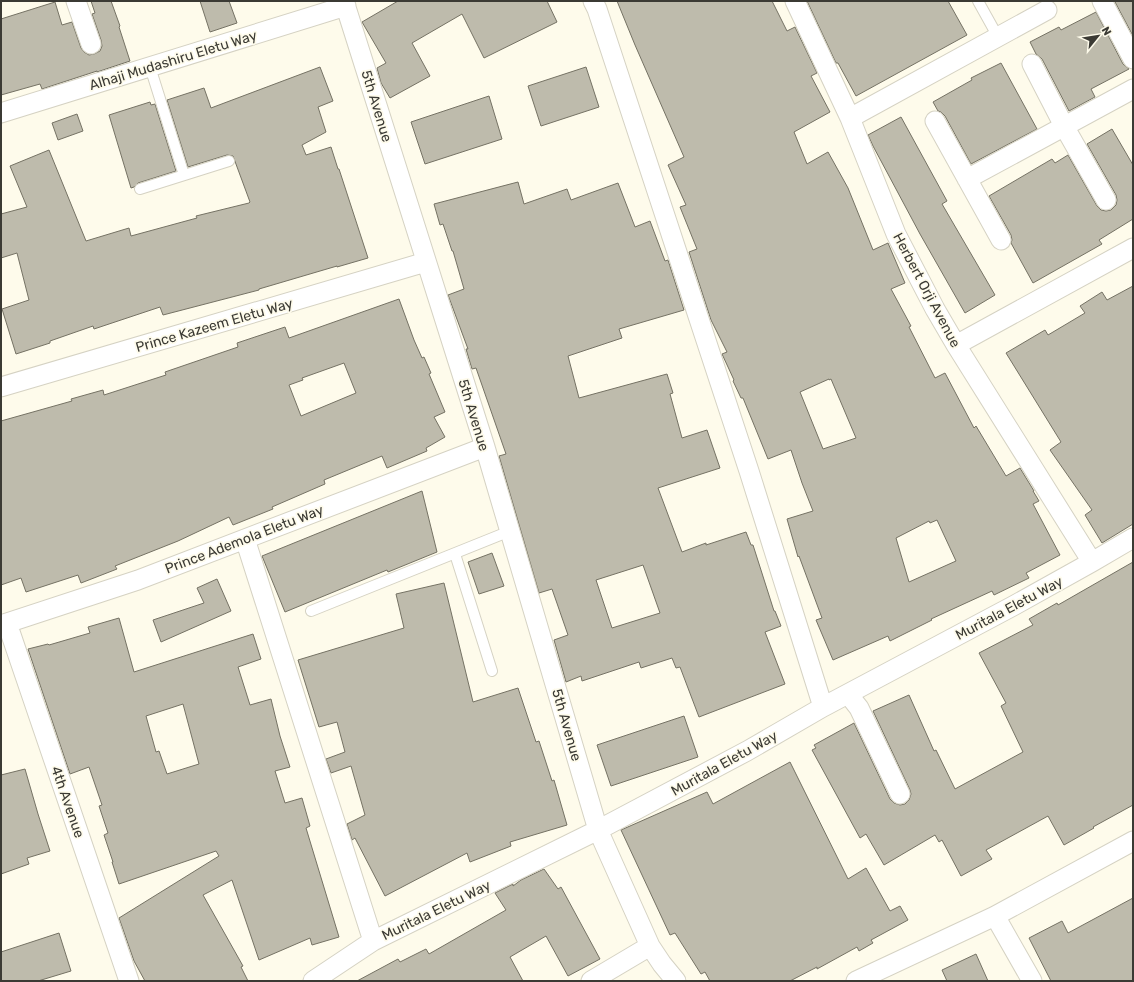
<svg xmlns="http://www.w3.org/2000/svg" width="1134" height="982" font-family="Rubik,sans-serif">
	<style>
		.building { fill: #bebbac; stroke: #757264; fill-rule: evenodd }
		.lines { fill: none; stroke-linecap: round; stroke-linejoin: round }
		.service-casing { stroke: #d5d2c3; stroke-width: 12 }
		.minor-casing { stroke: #d5d2c3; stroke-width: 21 }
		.service { stroke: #fff; stroke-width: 10 }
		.minor { stroke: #fff; stroke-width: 19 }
		.labels { text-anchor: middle; stroke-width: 3.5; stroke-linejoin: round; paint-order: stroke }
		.street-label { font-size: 14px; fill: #3b3a34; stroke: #fefbeb }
	</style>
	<rect width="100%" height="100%" fill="#fefbeb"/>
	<path class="building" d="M 91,1 L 111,1 L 120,26 L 119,27 L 130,61 L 97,72 L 97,71 L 42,89 L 40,84 L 1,95 L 1,19 L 55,2 L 62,25 L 72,22 L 81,48 L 84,52 L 89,55 L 94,54 L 100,51 L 102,46 L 101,40 L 92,14 L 95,13 Z
		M 200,1 L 229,1 L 237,23 L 210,32 Z
		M 398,1 L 547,1 L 557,22 L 484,58 L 462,14 L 412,43 L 430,76 L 390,98 L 381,83 L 377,68 L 386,63 L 362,22 Z
		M 617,1 L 772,1 L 787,31 L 795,27 L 817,73 L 811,76 L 830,112 L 794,132 L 807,164 L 828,152 L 848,188 L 873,250 L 888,243 L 905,283 L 891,289 L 911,326 L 909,327 L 935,378 L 945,373 L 974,428 L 976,426 L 1006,476 L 1020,468 L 1034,491 L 1033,491 L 1039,501 L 1033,504 L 1060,555 L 1026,573 L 1029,578 L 994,595 L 992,591 L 931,619 L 932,620 L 890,641 L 888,636 L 833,660 L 816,620 L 822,618 L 799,556 L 798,557 L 787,519 L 813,511 L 802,483 L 791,450 L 768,459 L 743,398 L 741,398 L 733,381 L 734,380 L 722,354 L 727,352 L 711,320 L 689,252 L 697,249 L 680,207 L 686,205 L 668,165 L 684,157 L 635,45 ZM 829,379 L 829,380 L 831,379 L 856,438 L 823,449 L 800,392 ZM 937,520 L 956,561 L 909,582 L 896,538 L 929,521 L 930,523 Z
		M 807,1 L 948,1 L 967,35 L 856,96 L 838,63 L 836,63 Z
		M 1117,1 L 1133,1 L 1133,36 L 1115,2 Z
		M 1096,12 L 1123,64 L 1129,69 L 1091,89 L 1095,97 L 1069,111 L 1042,59 L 1036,54 L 1030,42 L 1059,27 L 1061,30 Z
		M 1001,63 L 1037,129 L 971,164 L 945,116 L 941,112 L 938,111 L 933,102 L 972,80 L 971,78 Z
		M 320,67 L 333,101 L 318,107 L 326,132 L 302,145 L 306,155 L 331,147 L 338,169 L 339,169 L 368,258 L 337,267 L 337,266 L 259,289 L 259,290 L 163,315 L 160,307 L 94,329 L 93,326 L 50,341 L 50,343 L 16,354 L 2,309 L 29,300 L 17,253 L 1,258 L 1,214 L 27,207 L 10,166 L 49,150 L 86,241 L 129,228 L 131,236 L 197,218 L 196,216 L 249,203 L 250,202 L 233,156 L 227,155 L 188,167 L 167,100 L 204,88 L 211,108 Z
		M 586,67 L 599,107 L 541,126 L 528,86 Z
		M 489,96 L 502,139 L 425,164 L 411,122 Z
		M 150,102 L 151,105 L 155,104 L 176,171 L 138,183 L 134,187 L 131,188 L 109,115 Z
		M 77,114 L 83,131 L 58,140 L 52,123 Z
		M 901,117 L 947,201 L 942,204 L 995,295 L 965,313 L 920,234 L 873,146 L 868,135 Z
		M 1112,129 L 1133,165 L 1133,219 L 1099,240 L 1102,244 L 1033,283 L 1011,243 L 1012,240 L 1011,235 L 989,196 L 1052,159 L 1055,163 L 1068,155 L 1097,206 L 1101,210 L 1106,211 L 1111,210 L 1116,205 L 1117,200 L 1116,195 L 1087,144 Z
		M 518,182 L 524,204 L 567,189 L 571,200 L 618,183 L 635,227 L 650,221 L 665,261 L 668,260 L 684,310 L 619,329 L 622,338 L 568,356 L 579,398 L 667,374 L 673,393 L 670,394 L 682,438 L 707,430 L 720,468 L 658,488 L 682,552 L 706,543 L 706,545 L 746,532 L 751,545 L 753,545 L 774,611 L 775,611 L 781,626 L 765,632 L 785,684 L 699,717 L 680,667 L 676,668 L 672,658 L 641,668 L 639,662 L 582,681 L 581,676 L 566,682 L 554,640 L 568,635 L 552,589 L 539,593 L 499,456 L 506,454 L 476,368 L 472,369 L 466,349 L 468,349 L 448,295 L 464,289 L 453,251 L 452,251 L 443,224 L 440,225 L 434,204 ZM 643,565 L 660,613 L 612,628 L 596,580 Z
		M 1133,286 L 1133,524 L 1102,543 L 1085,515 L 1092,510 L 1050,450 L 1061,442 L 1006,353 L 1045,330 L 1048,335 L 1085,313 L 1080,306 L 1102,292 L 1107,300 Z
		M 399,299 L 414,340 L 422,358 L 424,357 L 431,373 L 429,374 L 445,412 L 434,417 L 445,437 L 426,448 L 427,451 L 387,468 L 382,456 L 324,480 L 325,484 L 272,507 L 273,509 L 233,525 L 229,517 L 178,541 L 115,566 L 117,569 L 81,583 L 78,575 L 26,592 L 21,578 L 1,585 L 1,421 L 72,401 L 71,399 L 103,390 L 104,395 L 166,375 L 165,372 L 238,347 L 237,343 L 285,327 L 289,338 ZM 344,363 L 356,393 L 301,416 L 289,385 L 303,380 L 302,378 Z
		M 422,491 L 437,552 L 388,572 L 387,570 L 285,612 L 262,556 Z
		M 492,553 L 504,586 L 479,594 L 468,562 Z
		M 1133,562 L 1133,805 L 1093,827 L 1094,828 L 1064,845 L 1048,816 L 986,850 L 992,859 L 961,876 L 942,840 L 939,842 L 935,835 L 884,865 L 866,834 L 860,838 L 812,750 L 816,748 L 814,745 L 854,723 L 890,799 L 894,803 L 900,805 L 905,804 L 909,800 L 911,794 L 910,790 L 873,711 L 909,695 L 934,751 L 936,750 L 955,789 L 1023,752 L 1001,706 L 1006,703 L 979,653 L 1033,625 L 1029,619 L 1057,603 L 1058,605 Z
		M 217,579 L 231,611 L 161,642 L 153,620 L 204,603 L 197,588 Z
		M 444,583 L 473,702 L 518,688 L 536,742 L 539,741 L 552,781 L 554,780 L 567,825 L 510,842 L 511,846 L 470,862 L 467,853 L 385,896 L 355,838 L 352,840 L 347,824 L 365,815 L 351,766 L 331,773 L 326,759 L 345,752 L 337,722 L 319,727 L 298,660 L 404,628 L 396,594 Z
		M 119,618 L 134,672 L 253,634 L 261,659 L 238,667 L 250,705 L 271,699 L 280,736 L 290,767 L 275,771 L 285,803 L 302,798 L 310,826 L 306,828 L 339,937 L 312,945 L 310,938 L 259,960 L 232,880 L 203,895 L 243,966 L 241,967 L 248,981 L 145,981 L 134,961 L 119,918 L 219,856 L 216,851 L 119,884 L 112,862 L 113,862 L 104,835 L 108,833 L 99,806 L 102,805 L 89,767 L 70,774 L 28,649 L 48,644 L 49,645 L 90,633 L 88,627 ZM 183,704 L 199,764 L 167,774 L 159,751 L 156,752 L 146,716 Z
		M 684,716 L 698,757 L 611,786 L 597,745 Z
		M 790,762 L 848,879 L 866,868 L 890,911 L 900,906 L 908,920 L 871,940 L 873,943 L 859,951 L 857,947 L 817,969 L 817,967 L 790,981 L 710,981 L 705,972 L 701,974 L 675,933 L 670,935 L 621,830 L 707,792 L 713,804 Z
		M 25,769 L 38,814 L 50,851 L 27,858 L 29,864 L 1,874 L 1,775 Z
		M 544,869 L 558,889 L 561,887 L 600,959 L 568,976 L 546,936 L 510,957 L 523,981 L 357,981 L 398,959 L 400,962 L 426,949 L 429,954 L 506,910 L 495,893 L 513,884 L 513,886 L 521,880 Z
		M 1133,898 L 1133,981 L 1051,981 L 1029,938 L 1062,921 L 1068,933 Z
		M 59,933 L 71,971 L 38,981 L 1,981 L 1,952 Z
		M 976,954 L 988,981 L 947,981 L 942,970 Z"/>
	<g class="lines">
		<g class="service-casing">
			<path id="service" d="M 978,1 L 998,37
				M 150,67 L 184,175
				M 140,189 L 229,161
				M 455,554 L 492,671
				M 311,611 L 510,531"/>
		</g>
		<g class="minor-casing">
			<path id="minor" d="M 76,1 L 91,44
				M 344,1 L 485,447 L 598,830 L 650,946 L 662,964 L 676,981
				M 593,1 L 597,9 L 749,471 L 823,707
				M 795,1 L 850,118 L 896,234 L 935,309 L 956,345 L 1092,562
				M 1102,1 L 1133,59
				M 1032,64 L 1064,126 L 1106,200
				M 1,113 L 346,6
				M 850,118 L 1047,10
				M 935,121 L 1001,240
				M 967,179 L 1133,89
				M 956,345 L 1133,248
				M 1,387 L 426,262
				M 245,539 L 373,941
				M 7,623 L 129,981
				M 1,625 L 138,580 L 485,447
				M 848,694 L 859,708 L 900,794
				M 995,916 L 1032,981
				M 313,981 L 373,941 L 598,830 L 747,751 L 823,707 L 1013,606 L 1092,562 L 1133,538
				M 591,981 L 650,946
				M 856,981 L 995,916 L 1133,841"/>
		</g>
		<use href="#service" class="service"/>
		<use href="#minor" class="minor"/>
	</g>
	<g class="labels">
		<g class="street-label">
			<text transform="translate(173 60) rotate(-17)" y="5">Alhaji Mudashiru Eletu Way</text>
			<text transform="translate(377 106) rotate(73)" y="5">5th Avenue</text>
			<text transform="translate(927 290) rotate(62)" y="5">Herbert Orji Avenue</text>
			<text transform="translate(214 325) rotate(-16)" y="5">Prince Kazeem Eletu Way</text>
			<text transform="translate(474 415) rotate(73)" y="5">5th Avenue</text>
			<text transform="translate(244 539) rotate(-21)" y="5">Prince Ademola Eletu Way</text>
			<text transform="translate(1009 608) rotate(-28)" y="5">Muritala Eletu Way</text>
			<text transform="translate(567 725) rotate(74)" y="5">5th Avenue</text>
			<text transform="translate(724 763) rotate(-29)" y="5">Muritala Eletu Way</text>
			<text transform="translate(68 802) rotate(71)" y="5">4th Avenue</text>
			<text transform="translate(436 910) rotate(-26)" y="5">Muritala Eletu Way</text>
		</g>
	</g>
	<rect width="1134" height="982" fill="none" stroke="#3b3a34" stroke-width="4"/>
	<g transform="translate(1098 36) rotate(60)" stroke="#fefbeb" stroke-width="3" paint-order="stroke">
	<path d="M0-3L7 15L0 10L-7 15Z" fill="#3b3a34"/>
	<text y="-6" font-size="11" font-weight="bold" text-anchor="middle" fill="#3b3a34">N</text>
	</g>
</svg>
